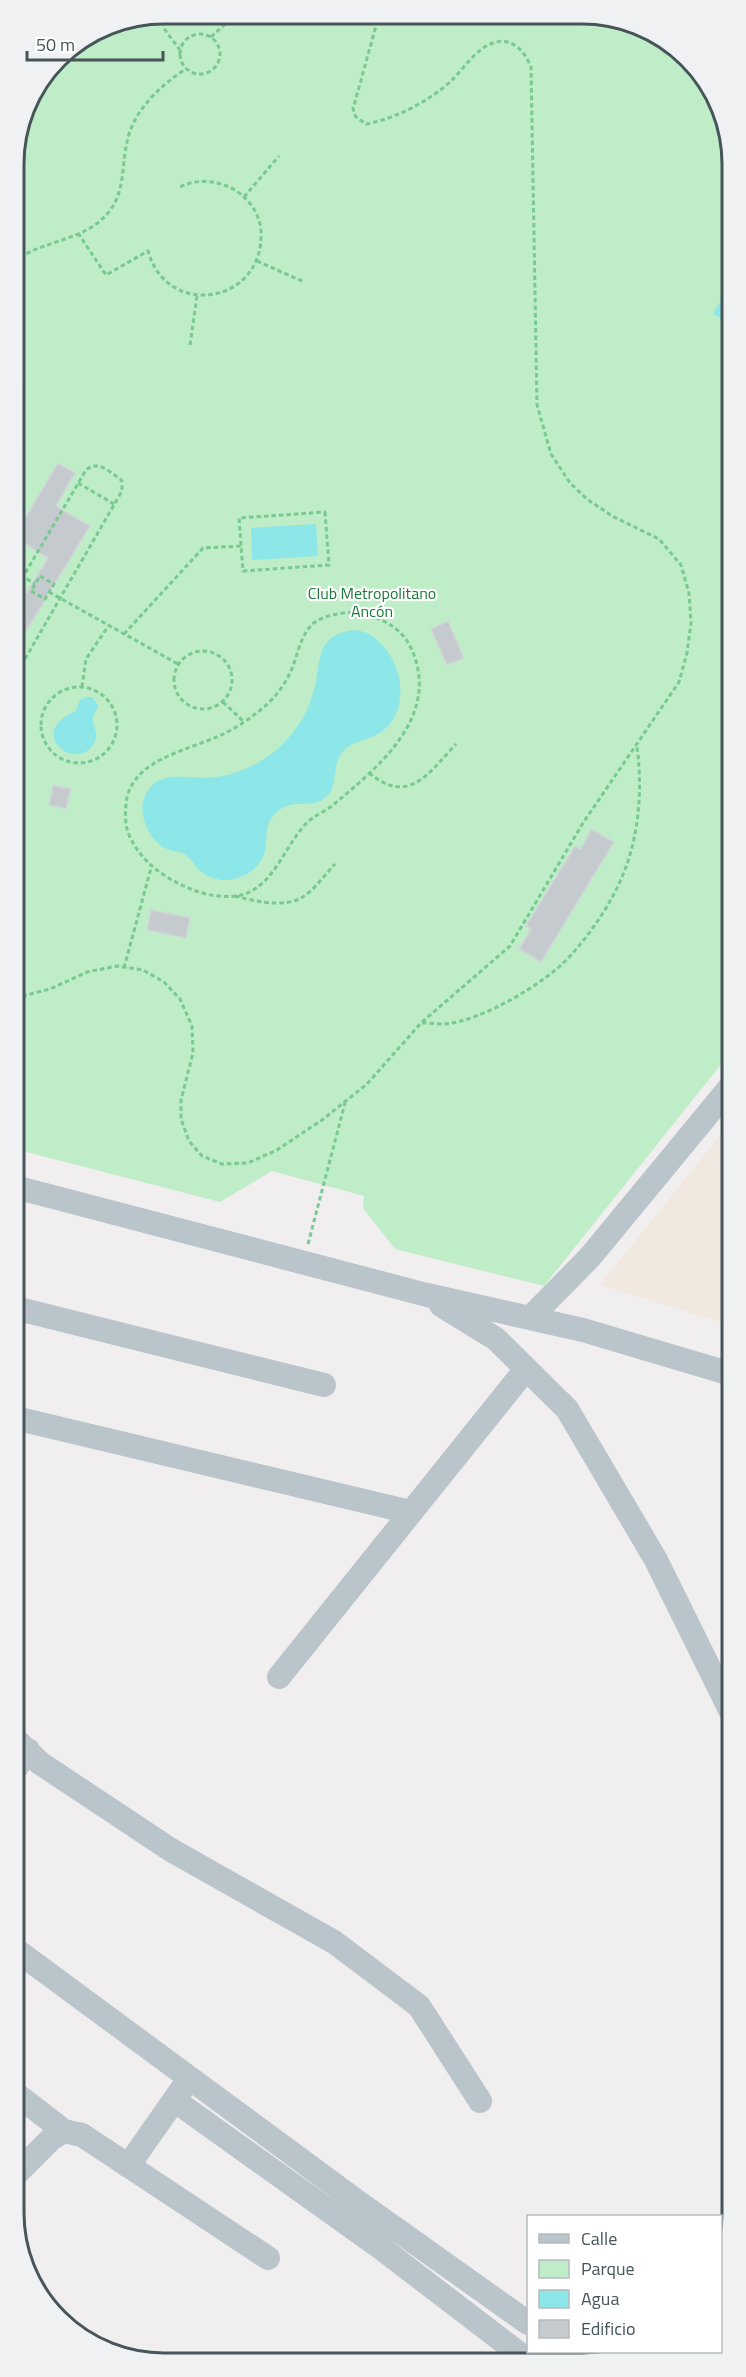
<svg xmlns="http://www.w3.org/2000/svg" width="746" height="2377" font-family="'Titillium Web',sans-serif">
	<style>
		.green { fill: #beedc7 }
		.sand { fill: #f1e8df }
		.water { fill: #8de6e8 }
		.building { fill: #c5cace; stroke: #d2d6d9; stroke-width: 1.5 }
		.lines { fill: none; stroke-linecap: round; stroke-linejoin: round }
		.path { stroke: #78c992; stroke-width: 3; stroke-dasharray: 4.5 3; stroke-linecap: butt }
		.minor { stroke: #bac5cb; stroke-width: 24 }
		.labels { text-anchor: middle; stroke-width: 4.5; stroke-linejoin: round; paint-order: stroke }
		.park-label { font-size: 16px; fill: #1b7938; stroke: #fff }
		.rim { fill: none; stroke: #47555b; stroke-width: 3 }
	</style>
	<rect width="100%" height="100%" fill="#f1eeef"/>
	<path class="green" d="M 164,14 L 612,16 L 689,58 L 730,135 L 731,1052 L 544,1286 L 395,1249 L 363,1208 L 364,1196 L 272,1171 L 220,1202 L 15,1149 L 14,153 L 29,97 L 64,51 L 106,25 Z"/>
	<path class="sand" d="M 731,1122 L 731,1325 L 600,1285 Z"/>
	<path class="water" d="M 730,284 L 730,323 L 713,314 Z
		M 316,524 L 318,556 L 252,560 L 251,528 Z
		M 352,630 C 369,630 382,642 391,657 C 406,682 405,722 374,736 C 361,742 348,742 340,756 C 332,769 338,787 326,797 C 310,811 290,795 273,816 C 262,829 270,846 262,859 C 251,879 221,887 203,873 C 195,868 192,858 184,854 C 179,851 172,851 167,849 C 151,842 140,820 143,803 C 152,764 189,781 216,777 C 235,775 255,766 270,755 C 289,741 305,719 312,697 C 323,668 311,637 352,630 Z
		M 86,697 L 93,697 L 98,706 C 97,711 94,713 93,718 C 92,726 99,733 95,741 C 80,776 22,733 76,711 L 80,700 Z"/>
	<path class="building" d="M 58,463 L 75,473 L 56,506 L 90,526 L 14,651 L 14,613 L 48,558 L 14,537 Z
		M 448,621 L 464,658 L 447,665 L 431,629 Z
		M 53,785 L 71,789 L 66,809 L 49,805 Z
		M 591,829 L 614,842 L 541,962 L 519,949 L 531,929 L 526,926 L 575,846 L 581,849 Z
		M 151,910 L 190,918 L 186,938 L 147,930 Z"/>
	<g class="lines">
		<path class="path" d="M 161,14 L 165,30 L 180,50
			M180 54a20 20 0 1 1 40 0a20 20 0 1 1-40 0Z
			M 211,37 L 236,14
			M 244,197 L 279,156
			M 78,233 L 106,275 L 148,251 C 167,320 265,304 261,231 C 260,214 249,199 235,190 C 217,180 196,178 178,188
			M 257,261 L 304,282
			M 14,262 C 40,240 84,242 108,213 C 126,192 121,164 128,138 C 135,109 162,84 186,69
			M 190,345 L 197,296
			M 78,483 L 114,504
			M 325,512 L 329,565 L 243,571 L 239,518 Z
			M 14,571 L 35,584
			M 40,576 L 54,584 L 45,599 L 31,591 Z
			M 14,592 L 86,470 C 98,460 108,471 119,478 L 122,481 L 122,491 L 14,678
			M 49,592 L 178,664
			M 354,612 C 383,618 405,627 415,658 C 436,721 376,769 333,805 C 326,811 317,814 310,820 C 286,841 277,882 245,894 C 230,899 210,896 196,891 C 167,880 142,864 129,835 C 125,825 125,815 126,804 C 130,760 186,751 219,736 C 235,729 251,718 264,707 C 276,697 285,684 291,671 C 298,655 300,634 315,622 C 325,615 341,613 354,612 Z
			M 124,634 L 203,548 L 241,546
			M174 680a29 29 0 1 1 58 0a29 29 0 1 1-58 0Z
			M41 725a38 38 0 1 1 76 0a38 38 0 1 1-76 0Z
			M 82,687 L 86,659 L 109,625
			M 223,702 L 244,722
			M 369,773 C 409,806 429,773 456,744
			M 235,896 C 254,901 283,908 301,898 C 314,891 325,874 335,864
			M 124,968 L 151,868
			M 15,998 L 50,989 L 87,972 L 117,966 L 143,970 L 164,982 L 180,999 L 192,1026 L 193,1053 L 181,1100 L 181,1119 L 189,1141 L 202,1156 L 222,1164 L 248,1163 L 277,1150 L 322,1120 L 367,1084 L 421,1023 L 510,946 L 583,823 L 679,682 L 687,653 L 691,623 L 689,593 L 681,565 L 659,539 L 612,516 L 587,499 L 570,483 L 551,454 L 537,405 L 531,67 C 525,52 512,36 493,43 C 477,48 464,68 452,80 C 430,101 395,119 366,124 L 356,117 L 353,109 L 379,15
			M 422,1023 C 430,1023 438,1024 445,1024 C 482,1021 548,982 572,954 C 595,928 616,896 627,864 C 640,826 642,785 637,746
			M 308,1244 L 345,1103"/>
		<path class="minor" d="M 15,1187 L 423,1294 L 583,1330 L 731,1374
			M 441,1305 L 496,1339 L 567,1409 L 656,1560 L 732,1714
			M 15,1308 L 324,1385
			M 530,1318 L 590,1257 L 731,1086
			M 15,1418 L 410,1512
			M 279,1677 L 526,1369
			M 16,1740 L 40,1763 L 171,1850 L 334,1942 L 419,2006 L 480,2101
			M 16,1768 L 28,1750
			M 16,1950 L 355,2200 L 528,2323
			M 16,2094 L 64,2131 L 82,2135 L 268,2258
			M 174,2100 L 381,2248 L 521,2355
			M 128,2166 L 182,2089
			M 16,2174 L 51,2139 L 64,2131
			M 568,2352 L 581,2361"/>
	</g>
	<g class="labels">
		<g class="park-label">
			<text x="372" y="599">Club Metropolitano<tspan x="372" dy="18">Ancón</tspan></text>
		</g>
	</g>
	<path d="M0 0H746V2377H0ZM164 24H582A140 140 0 0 1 722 164V2213A140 140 0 0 1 582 2353H164A140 140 0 0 1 24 2213V164A140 140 0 0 1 164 24Z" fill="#f0f1f2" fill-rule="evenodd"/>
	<path class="rim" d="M164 24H582A140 140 0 0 1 722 164V2213A140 140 0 0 1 582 2353H164A140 140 0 0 1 24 2213V164A140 140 0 0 1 164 24Z"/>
	<rect x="527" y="2215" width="195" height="138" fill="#ffffff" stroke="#b5bbbd" stroke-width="1.5"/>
	<rect x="539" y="2234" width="30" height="9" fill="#bac5cb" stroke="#b5bbbd" stroke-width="1.5"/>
	<text x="581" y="2245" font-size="18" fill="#47555b">Calle</text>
	<rect x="539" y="2260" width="30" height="18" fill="#beedc7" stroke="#b5bbbd" stroke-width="1.5"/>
	<text x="581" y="2275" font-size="18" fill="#47555b">Parque</text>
	<rect x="539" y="2290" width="30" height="18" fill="#8de6e8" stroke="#b5bbbd" stroke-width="1.5"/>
	<text x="581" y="2305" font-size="18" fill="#47555b">Agua</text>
	<rect x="539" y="2320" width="30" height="18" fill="#c5cace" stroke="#b5bbbd" stroke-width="1.5"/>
	<text x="581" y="2335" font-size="18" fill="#47555b">Edificio</text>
	<path d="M27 51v9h136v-9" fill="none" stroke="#47555b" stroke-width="3"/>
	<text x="36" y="51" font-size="18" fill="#47555b" stroke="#ffffff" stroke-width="4.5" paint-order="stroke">50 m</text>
</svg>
